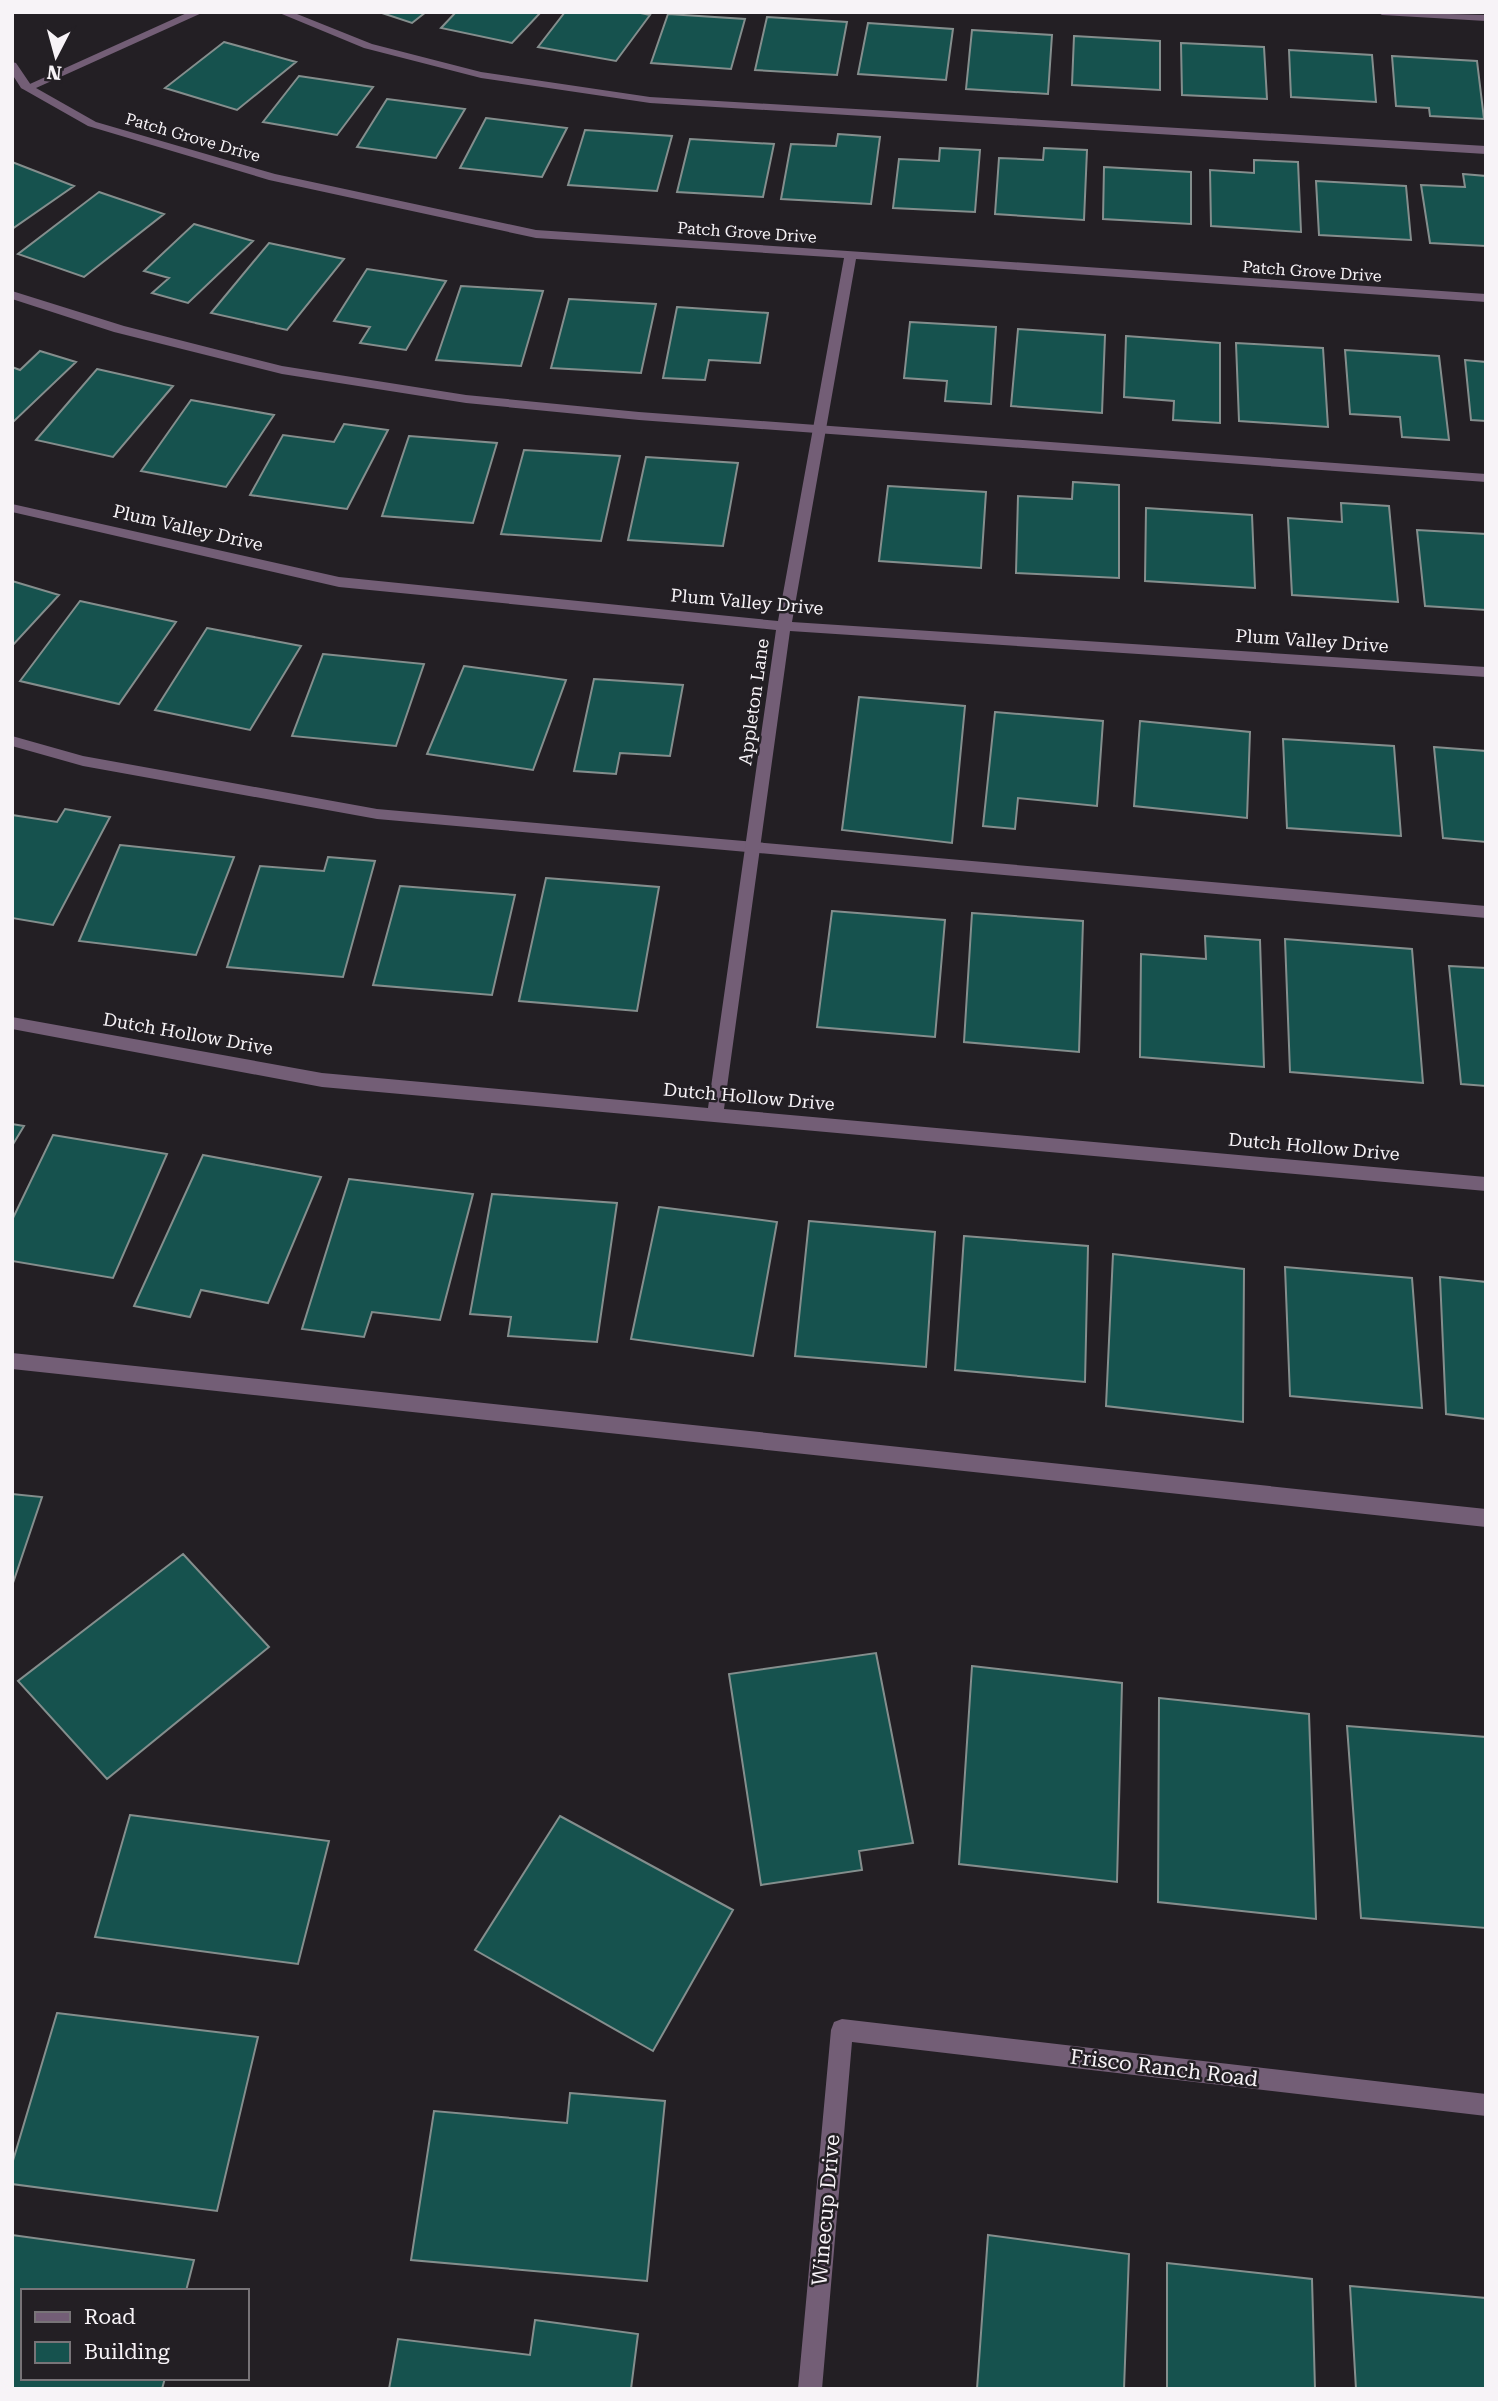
<svg xmlns="http://www.w3.org/2000/svg" width="1498" height="2401" font-family="'Roboto Serif',serif">
	<style>
		.building { fill: #16524e; stroke: #848e8d; stroke-width: 2 }
		.lines { fill: none; stroke-linecap: round; stroke-linejoin: round }
		.lane { fill: #735e76; fill-rule: evenodd }
		.street { fill: #735e76; fill-rule: evenodd }
		.labels { text-anchor: middle; stroke-width: 5; stroke-linejoin: round; paint-order: stroke }
		.far-street-label { font-size: 16px; fill: #f7f3f7; stroke: #231f24 }
		.street-label { font-size: 18px; fill: #f7f3f7; stroke: #231f24 }
		.near-street-label { font-size: 21px; fill: #f7f3f7; stroke: #231f24 }
	</style>
	<rect width="100%" height="100%" fill="#231f24"/>
	<path class="building" d="M 379,12 L 426,12 L 412,23 Z
		M 456,12 L 541,12 L 512,43 L 441,28 Z
		M 565,12 L 636,12 L 650,15 L 616,61 L 538,47 Z
		M 668,14 L 745,19 L 731,69 L 651,63 Z
		M 767,17 L 847,22 L 837,75 L 755,70 Z
		M 868,23 L 953,29 L 946,80 L 858,74 Z
		M 972,30 L 1052,35 L 1048,94 L 966,89 Z
		M 1074,36 L 1160,41 L 1160,90 L 1072,85 Z
		M 224,42 L 296,62 L 237,110 L 165,88 Z
		M 1181,43 L 1264,47 L 1267,99 L 1182,95 Z
		M 1289,50 L 1372,55 L 1376,102 L 1291,97 Z
		M 1392,56 L 1477,61 L 1484,119 L 1430,116 L 1429,108 L 1396,106 Z
		M 299,76 L 373,87 L 337,135 L 263,122 Z
		M 387,99 L 465,109 L 436,158 L 357,147 Z
		M 486,118 L 567,128 L 542,177 L 460,168 Z
		M 585,130 L 672,136 L 657,191 L 568,185 Z
		M 838,134 L 880,137 L 871,204 L 781,199 L 791,144 L 836,146 Z
		M 690,139 L 774,144 L 763,197 L 677,192 Z
		M 940,148 L 980,150 L 975,212 L 893,208 L 899,159 L 939,161 Z
		M 1044,148 L 1087,150 L 1084,220 L 995,214 L 999,158 L 1043,160 Z
		M 1254,160 L 1298,162 L 1301,232 L 1211,226 L 1210,170 L 1254,173 Z
		M 12,162 L 74,186 L 12,229 Z
		M 1104,167 L 1191,172 L 1191,224 L 1103,219 Z
		M 1463,174 L 1486,176 L 1486,246 L 1430,243 L 1421,185 L 1465,187 Z
		M 1316,181 L 1406,186 L 1411,240 L 1319,235 Z
		M 99,192 L 164,214 L 84,277 L 18,254 Z
		M 194,224 L 253,241 L 188,303 L 152,293 L 169,278 L 144,271 Z
		M 269,243 L 344,259 L 287,330 L 211,313 Z
		M 367,269 L 446,281 L 406,350 L 360,343 L 370,327 L 334,321 Z
		M 461,286 L 543,291 L 521,366 L 436,360 Z
		M 569,299 L 656,304 L 641,373 L 551,368 Z
		M 677,307 L 768,313 L 760,363 L 709,360 L 705,380 L 663,378 Z
		M 910,322 L 996,327 L 991,404 L 945,401 L 947,381 L 904,378 Z
		M 1018,329 L 1105,335 L 1102,413 L 1011,406 Z
		M 1126,336 L 1220,343 L 1220,423 L 1173,420 L 1174,401 L 1124,397 Z
		M 1236,343 L 1323,348 L 1328,427 L 1239,421 Z
		M 1345,350 L 1439,356 L 1449,440 L 1402,437 L 1400,417 L 1350,414 Z
		M 40,351 L 76,362 L 12,423 L 12,367 L 20,370 Z
		M 1465,360 L 1486,362 L 1486,421 L 1471,420 Z
		M 97,369 L 173,386 L 113,457 L 36,440 Z
		M 191,400 L 274,415 L 226,487 L 141,471 Z
		M 344,424 L 388,430 L 347,509 L 250,495 L 283,435 L 334,442 Z
		M 409,436 L 497,443 L 473,523 L 382,516 Z
		M 524,450 L 620,456 L 601,541 L 501,534 Z
		M 646,457 L 738,463 L 723,546 L 628,540 Z
		M 1073,482 L 1119,485 L 1119,578 L 1016,573 L 1018,496 L 1072,499 Z
		M 888,486 L 986,492 L 981,568 L 879,561 Z
		M 1341,503 L 1389,506 L 1398,602 L 1292,595 L 1288,518 L 1342,522 Z
		M 1146,508 L 1252,515 L 1255,588 L 1145,581 Z
		M 1417,530 L 1486,534 L 1486,610 L 1425,606 Z
		M 12,581 L 59,595 L 12,646 Z
		M 80,601 L 176,622 L 119,704 L 20,681 Z
		M 207,628 L 301,646 L 250,730 L 155,710 Z
		M 323,654 L 424,664 L 396,746 L 292,736 Z
		M 464,666 L 566,680 L 533,770 L 427,754 Z
		M 594,679 L 683,685 L 670,756 L 620,753 L 616,774 L 574,771 Z
		M 859,697 L 965,706 L 952,843 L 842,830 Z
		M 995,712 L 1103,721 L 1097,806 L 1018,798 L 1015,829 L 983,826 Z
		M 1140,721 L 1250,732 L 1247,818 L 1134,806 Z
		M 1283,739 L 1394,746 L 1401,836 L 1287,828 Z
		M 1434,747 L 1486,751 L 1486,842 L 1443,838 Z
		M 65,809 L 110,817 L 53,925 L 12,918 L 12,815 L 57,822 Z
		M 120,845 L 234,857 L 196,955 L 79,941 Z
		M 328,857 L 375,861 L 343,977 L 227,967 L 260,866 L 324,871 Z
		M 546,878 L 659,887 L 637,1011 L 519,1001 Z
		M 400,886 L 515,895 L 492,995 L 373,985 Z
		M 832,911 L 945,920 L 935,1037 L 817,1027 Z
		M 972,913 L 1083,921 L 1079,1052 L 964,1042 Z
		M 1205,936 L 1260,940 L 1264,1067 L 1140,1057 L 1141,954 L 1206,959 Z
		M 1285,939 L 1412,949 L 1423,1083 L 1290,1072 Z
		M 1449,966 L 1486,968 L 1486,1086 L 1461,1084 Z
		M 12,1124 L 24,1126 L 12,1146 Z
		M 53,1135 L 167,1154 L 113,1278 L 12,1261 L 12,1220 Z
		M 203,1155 L 321,1177 L 268,1303 L 201,1290 L 190,1317 L 134,1306 Z
		M 349,1179 L 473,1194 L 440,1320 L 372,1312 L 364,1337 L 302,1329 Z
		M 492,1194 L 617,1203 L 597,1342 L 508,1336 L 511,1317 L 470,1314 Z
		M 659,1207 L 777,1222 L 753,1356 L 631,1339 Z
		M 809,1221 L 935,1232 L 926,1367 L 795,1356 Z
		M 964,1236 L 1088,1246 L 1085,1382 L 955,1370 Z
		M 1113,1254 L 1244,1269 L 1243,1422 L 1106,1406 Z
		M 1285,1267 L 1412,1278 L 1422,1408 L 1290,1396 Z
		M 1440,1277 L 1486,1282 L 1486,1419 L 1446,1414 Z
		M 12,1494 L 42,1497 L 12,1586 Z
		M 183,1554 L 269,1647 L 107,1779 L 18,1681 Z
		M 876,1653 L 913,1843 L 859,1851 L 862,1870 L 761,1885 L 729,1674 Z
		M 972,1666 L 1122,1683 L 1117,1882 L 959,1864 Z
		M 1159,1698 L 1309,1714 L 1316,1919 L 1158,1902 Z
		M 1347,1726 L 1486,1737 L 1486,1928 L 1361,1918 Z
		M 130,1815 L 329,1841 L 298,1964 L 95,1937 Z
		M 560,1816 L 733,1910 L 653,2051 L 475,1950 Z
		M 57,2013 L 258,2037 L 217,2211 L 12,2184 L 12,2164 Z
		M 570,2093 L 665,2101 L 647,2281 L 411,2260 L 434,2111 L 567,2123 Z
		M 12,2235 L 194,2260 L 186,2291 L 23,2291 L 23,2378 L 165,2378 L 162,2389 L 12,2389 Z
		M 988,2235 L 1129,2254 L 1124,2389 L 977,2389 Z
		M 1167,2263 L 1312,2279 L 1315,2389 L 1167,2389 Z
		M 1350,2286 L 1486,2298 L 1486,2389 L 1356,2389 Z
		M 535,2320 L 638,2334 L 631,2389 L 389,2389 L 398,2339 L 530,2355 Z"/>
	<g class="lines">
		<path class="lane" d="M 277,12 L 292,12 L 372,44 L 481,72 L 650,97 L 1486,146 L 1486,154 L 650,103 L 481,78 L 364,48 Z
			M 12,62 L 16,63 L 33,88 L 31,90 L 21,88 L 12,74 Z
			M 12,291 L 124,326 L 282,366 L 466,395 L 639,412 L 1486,474 L 1486,482 L 639,420 L 466,403 L 282,374 L 114,332 L 12,299 Z
			M 12,736 L 83,756 L 377,809 L 1486,906 L 1486,918 L 377,819 L 83,766 L 12,746 Z
			M 12,1353 L 1486,1509 L 1486,1527 L 12,1369 Z"/>
		<path class="street" d="M 189,12 L 204,12 L 36,88 L 96,122 L 275,174 L 536,230 L 1486,294 L 1486,302 L 856,259 L 792,622 L 1486,667 L 1486,677 L 790,631 L 724,1109 L 1486,1177 L 1486,1191 L 322,1087 L 12,1029 L 12,1017 L 322,1073 L 708,1108 L 776,630 L 339,587 L 12,512 L 12,504 L 339,577 L 778,621 L 844,258 L 536,238 L 269,180 L 88,126 L 21,88 Z
			M 1377,12 L 1486,15 L 1486,21 L 1382,15 Z
			M 842,2019 L 1486,2094 L 1486,2116 L 852,2042 L 822,2389 L 798,2389 L 831,2030 L 834,2022 Z"/>
	</g>
	<g class="labels">
		<g class="far-street-label">
			<text transform="translate(193 137) rotate(16)" y="6">Patch Grove Drive</text>
			<text transform="translate(747 232) rotate(4)" y="6">Patch Grove Drive</text>
			<text transform="translate(1312 271) rotate(4)" y="6">Patch Grove Drive</text>
		</g>
		<g class="street-label">
			<text transform="translate(188 528) rotate(13)" y="6">Plum Valley Drive</text>
			<text transform="translate(747 602) rotate(5)" y="6">Plum Valley Drive</text>
			<text transform="translate(1312 641) rotate(4)" y="6">Plum Valley Drive</text>
			<text transform="translate(754 702) rotate(-82)" y="6">Appleton Lane</text>
			<text transform="translate(188 1034) rotate(10)" y="6">Dutch Hollow Drive</text>
			<text transform="translate(749 1097) rotate(5)" y="6">Dutch Hollow Drive</text>
			<text transform="translate(1314 1147) rotate(5)" y="6">Dutch Hollow Drive</text>
		</g>
		<g class="near-street-label">
			<text transform="translate(1164 2068) rotate(7)" y="7">Frisco Ranch Road</text>
			<text transform="translate(826 2210) rotate(-85)" y="7">Winecup Drive</text>
		</g>
	</g>
	<rect width="1498" height="2401" fill="none" stroke="#f7f3f7" stroke-width="28"/>
	<rect x="21" y="2289" width="228" height="91" fill="#231f24" stroke="#787478" stroke-width="2"/>
	<rect x="35" y="2312" width="35" height="10" fill="#735e76" stroke="#787478" stroke-width="2"/>
	<text x="84" y="2324" font-size="21" fill="#f7f3f7">Road</text>
	<rect x="35" y="2342" width="35" height="21" fill="#16524e" stroke="#787478" stroke-width="2"/>
	<text x="84" y="2359" font-size="21" fill="#f7f3f7">Building</text>
	<g transform="translate(56 56) rotate(186)" stroke="#231f24" stroke-width="5" paint-order="stroke">
	<path d="M0-5L12 26L0 18L-12 26Z" fill="#f7f3f7"/>
	<text y="-10" font-size="19" font-weight="bold" text-anchor="middle" fill="#f7f3f7">N</text>
	</g>
</svg>
